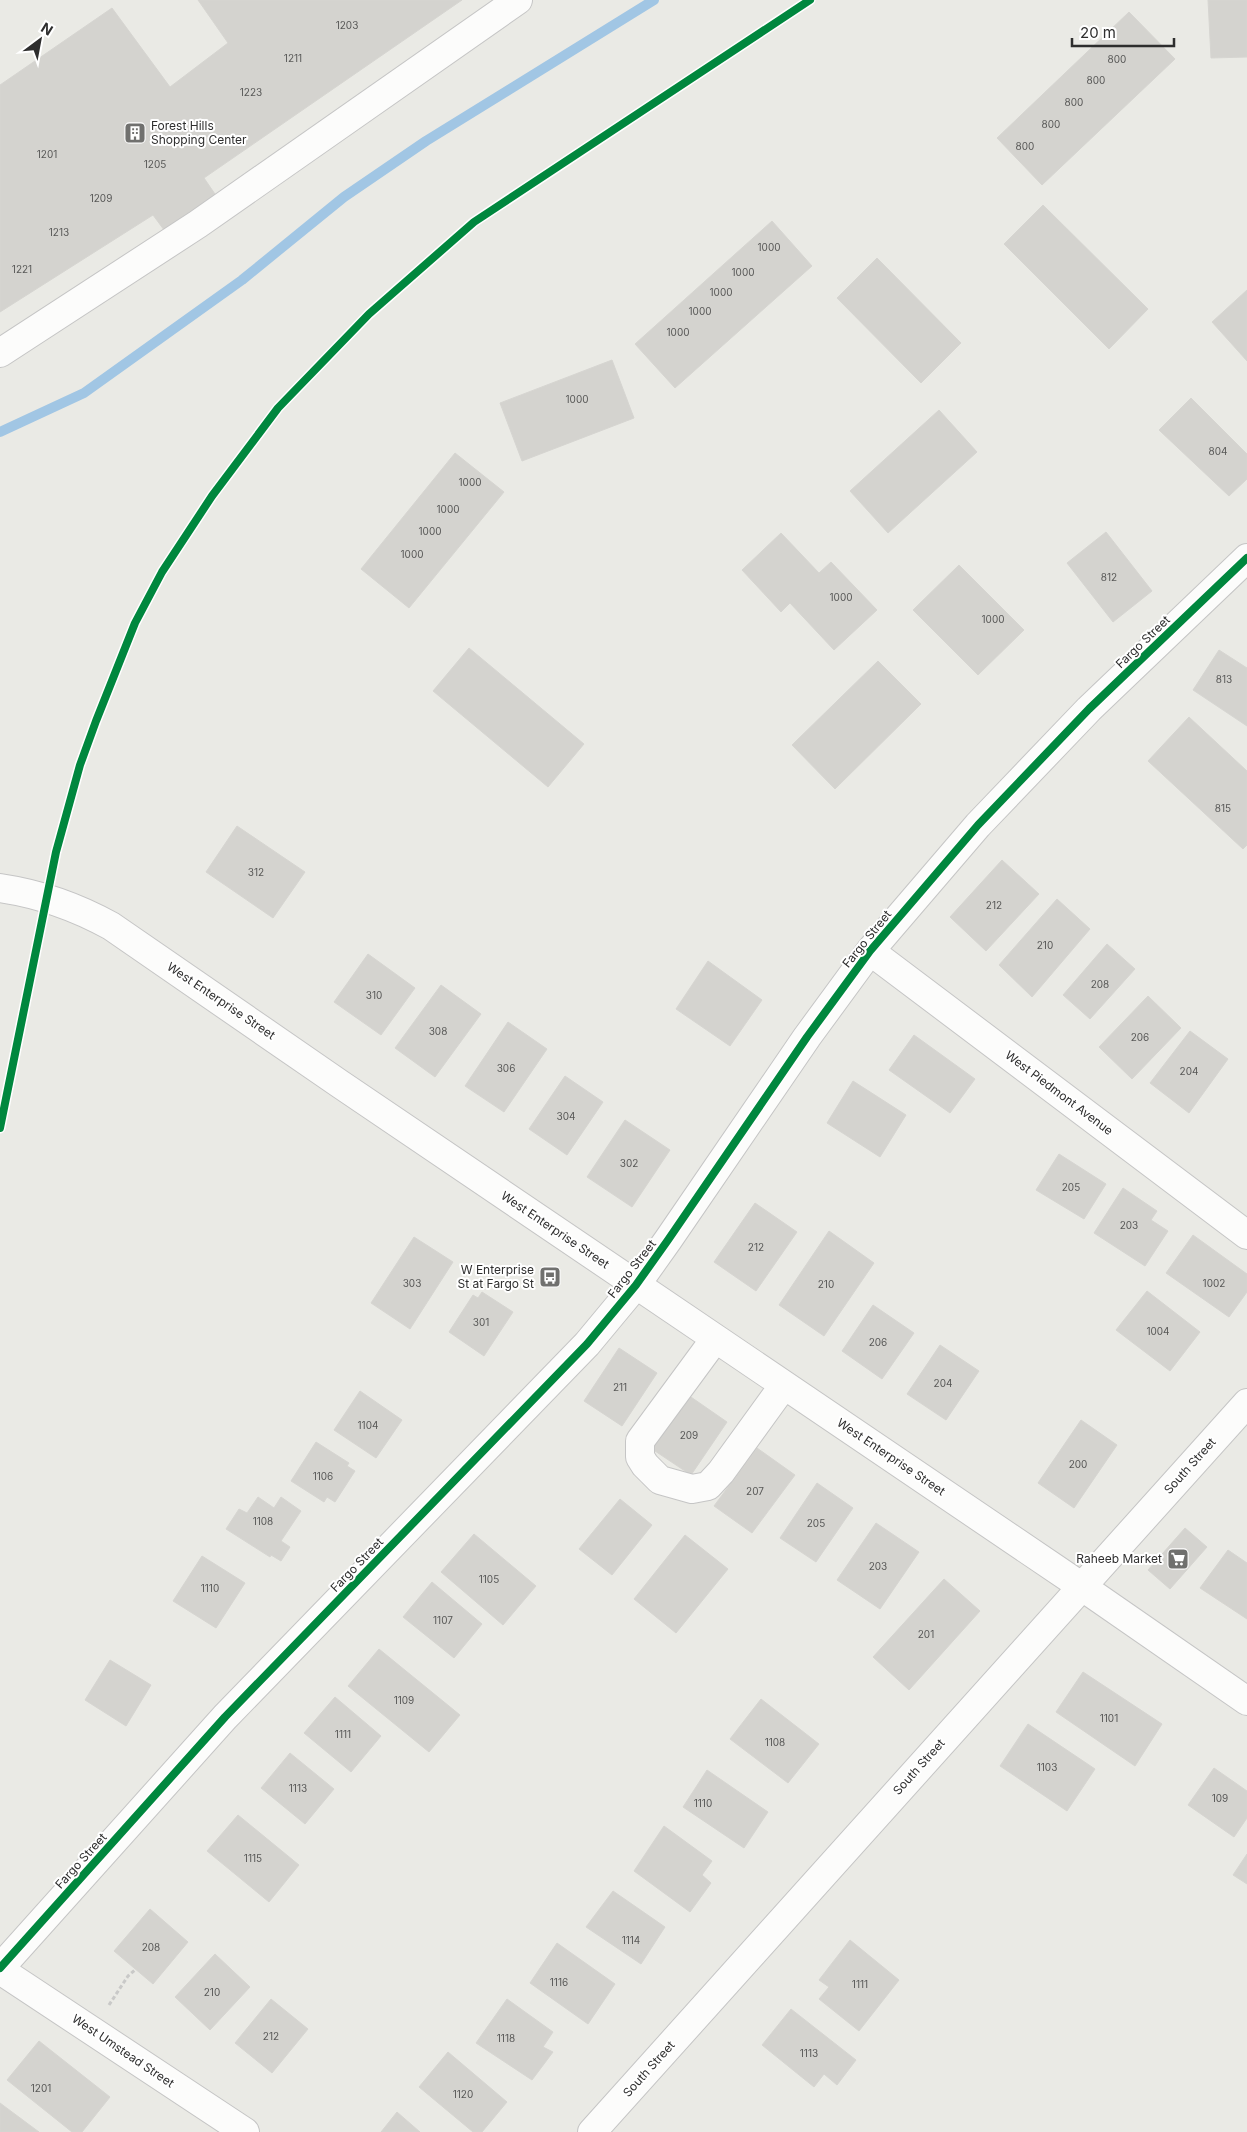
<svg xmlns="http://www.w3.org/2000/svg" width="1247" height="2132" font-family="Inter,sans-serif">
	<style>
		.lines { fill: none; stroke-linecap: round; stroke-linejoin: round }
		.stream { stroke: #a1c6e4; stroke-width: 10 }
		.building { fill: #d4d3cf; stroke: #d6d5d1 }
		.minor-casing { stroke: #c5c5c5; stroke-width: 30 }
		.path { stroke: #c9c9c8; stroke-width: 3; stroke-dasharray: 4 2.5; stroke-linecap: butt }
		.minor { stroke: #fcfcfb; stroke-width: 28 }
		.cycleway-casing { stroke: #fff; stroke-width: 11 }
		.cycleway { stroke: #00873e; stroke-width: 8 }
		.labels { text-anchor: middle; stroke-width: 4; stroke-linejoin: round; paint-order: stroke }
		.number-label { font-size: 10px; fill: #585857 }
		.poi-label { font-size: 12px; fill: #2e2e2e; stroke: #fff; text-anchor: end }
		.street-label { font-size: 12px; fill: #2e2e2e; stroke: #fff }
	</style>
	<rect width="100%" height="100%" fill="#eaeae5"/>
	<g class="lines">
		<path class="stream" d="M 0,432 L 84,393 L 242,280 L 344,197 L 426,141 L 654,0"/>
	</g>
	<path class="building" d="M 198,0 L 462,0 L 204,178 L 217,197 L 167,234 L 153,215 L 0,312 L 0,85 L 112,8 L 170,87 L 228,43 Z
		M 1208,0 L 1247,0 L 1247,57 L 1211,58 Z
		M 1129,12 L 1175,59 L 1042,185 L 997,138 Z
		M 1043,205 L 1148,309 L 1109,349 L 1004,244 Z
		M 772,221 L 812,266 L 675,388 L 635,344 Z
		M 877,258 L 961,343 L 921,383 L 837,298 Z
		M 1247,290 L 1247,361 L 1212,322 Z
		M 612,360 L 634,418 L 522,461 L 500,403 Z
		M 1191,398 L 1247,454 L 1247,479 L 1229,496 L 1159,430 Z
		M 939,410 L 977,452 L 888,533 L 850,491 Z
		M 455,453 L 504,492 L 409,608 L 361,569 Z
		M 1106,532 L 1152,591 L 1113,622 L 1067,563 Z
		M 781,533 L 819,573 L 831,562 L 877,610 L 834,650 L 790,603 L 781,612 L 742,570 Z
		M 959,565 L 1024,630 L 978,675 L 913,610 Z
		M 469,648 L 584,744 L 548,787 L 433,691 Z
		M 1219,650 L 1247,668 L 1247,726 L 1193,690 Z
		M 878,661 L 921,704 L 835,789 L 792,745 Z
		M 1189,717 L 1247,771 L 1247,845 L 1243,849 L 1148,761 Z
		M 237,826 L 305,872 L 273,918 L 206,872 Z
		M 1002,860 L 1039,894 L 986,951 L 950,917 Z
		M 1057,899 L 1090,929 L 1032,997 L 999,965 Z
		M 1107,944 L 1135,969 L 1090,1019 L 1063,995 Z
		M 368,954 L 415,988 L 381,1035 L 334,1002 Z
		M 708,961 L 762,1000 L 730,1046 L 676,1009 Z
		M 441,985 L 481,1014 L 435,1077 L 395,1048 Z
		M 1148,996 L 1181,1028 L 1132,1079 L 1099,1047 Z
		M 508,1022 L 547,1049 L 504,1112 L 465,1086 Z
		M 1190,1031 L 1228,1059 L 1189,1113 L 1150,1083 Z
		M 914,1035 L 975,1079 L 950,1113 L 889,1070 Z
		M 565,1076 L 603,1102 L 567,1155 L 529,1129 Z
		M 853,1081 L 906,1115 L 880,1157 L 827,1123 Z
		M 625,1120 L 670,1150 L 632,1207 L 587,1177 Z
		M 1059,1154 L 1106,1184 L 1084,1219 L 1036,1190 Z
		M 1123,1188 L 1157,1211 L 1151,1220 L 1168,1231 L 1145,1266 L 1094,1233 Z
		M 755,1203 L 797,1232 L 756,1291 L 714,1262 Z
		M 829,1231 L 874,1263 L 824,1336 L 779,1305 Z
		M 1193,1235 L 1247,1274 L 1247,1292 L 1229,1317 L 1166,1273 Z
		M 414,1237 L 453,1262 L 410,1329 L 371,1303 Z
		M 1147,1291 L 1200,1332 L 1170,1371 L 1116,1330 Z
		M 482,1292 L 513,1312 L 484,1356 L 449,1332 L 473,1295 L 478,1298 Z
		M 873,1305 L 914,1333 L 882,1379 L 842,1351 Z
		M 940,1345 L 979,1371 L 946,1420 L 907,1394 Z
		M 619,1348 L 657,1373 L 622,1426 L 584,1401 Z
		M 360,1391 L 402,1420 L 376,1458 L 334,1430 Z
		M 688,1395 L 727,1422 L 691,1475 L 652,1449 Z
		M 1081,1420 L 1117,1445 L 1074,1508 L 1038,1483 Z
		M 316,1442 L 349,1463 L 347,1466 L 355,1471 L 335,1502 L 327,1497 L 324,1502 L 291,1481 Z
		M 757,1448 L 795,1475 L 752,1533 L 714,1506 Z
		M 817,1483 L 853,1508 L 816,1562 L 780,1538 Z
		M 258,1497 L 274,1508 L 281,1497 L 301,1511 L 281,1541 L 290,1547 L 281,1561 L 271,1555 L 270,1557 L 226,1529 L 239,1509 L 247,1513 Z
		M 620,1499 L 652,1525 L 612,1575 L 579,1549 Z
		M 876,1523 L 919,1552 L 880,1609 L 837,1580 Z
		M 1185,1528 L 1207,1547 L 1170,1589 L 1148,1570 Z
		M 474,1534 L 536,1586 L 503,1625 L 441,1572 Z
		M 685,1535 L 728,1569 L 676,1633 L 634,1599 Z
		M 1228,1550 L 1247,1563 L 1247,1619 L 1200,1588 Z
		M 202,1556 L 245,1583 L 216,1628 L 173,1601 Z
		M 944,1579 L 980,1611 L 909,1690 L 873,1657 Z
		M 432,1582 L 482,1624 L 454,1658 L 403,1617 Z
		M 379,1649 L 460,1715 L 429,1752 L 348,1686 Z
		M 110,1660 L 151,1685 L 126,1726 L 85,1700 Z
		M 1083,1672 L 1162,1724 L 1135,1766 L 1056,1712 Z
		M 335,1697 L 381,1736 L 351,1772 L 304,1733 Z
		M 761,1699 L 819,1744 L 788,1783 L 730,1739 Z
		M 1028,1724 L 1095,1769 L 1067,1811 L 1000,1766 Z
		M 290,1753 L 334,1789 L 305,1824 L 261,1788 Z
		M 1214,1768 L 1247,1791 L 1247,1818 L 1234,1837 L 1188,1805 Z
		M 707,1770 L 768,1812 L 744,1848 L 683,1807 Z
		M 238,1815 L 299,1865 L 269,1902 L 207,1851 Z
		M 664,1826 L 712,1861 L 702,1875 L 711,1883 L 690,1912 L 634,1871 Z
		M 1247,1854 L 1247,1884 L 1233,1875 Z
		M 613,1891 L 665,1927 L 641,1964 L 586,1927 Z
		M 150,1909 L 188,1942 L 153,1984 L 114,1951 Z
		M 850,1940 L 899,1980 L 859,2031 L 819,1999 L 829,1987 L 819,1980 Z
		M 557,1943 L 615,1984 L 588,2024 L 530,1983 Z
		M 215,1954 L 250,1987 L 210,2030 L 175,1997 Z
		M 271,1999 L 308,2029 L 272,2073 L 235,2043 Z
		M 507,1999 L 553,2032 L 543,2047 L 553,2052 L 532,2080 L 476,2043 Z
		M 791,2009 L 856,2060 L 837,2085 L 824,2074 L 814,2087 L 762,2045 Z
		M 39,2041 L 110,2097 L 82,2132 L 72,2132 L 7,2080 Z
		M 448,2052 L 507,2102 L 482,2132 L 473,2132 L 419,2087 Z
		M 0,2103 L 39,2132 L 0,2132 Z
		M 397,2112 L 420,2132 L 381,2132 Z"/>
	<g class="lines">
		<g class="minor-casing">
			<path id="minor" d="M 0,353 L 198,224 L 518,0
				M 0,888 C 41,894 75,906 111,926 L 340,1084 L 1081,1586 L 1247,1701
				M 870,951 L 1247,1235
				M 715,1339 L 640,1441 L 640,1457 L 645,1465 L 660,1480 L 692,1489 L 708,1486 L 721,1472 L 784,1385
				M 0,1968 L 225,1717 L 587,1344 L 636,1285 L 668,1240 L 807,1037 L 870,951 L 978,825 L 1089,709 L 1247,558
				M 0,1970 L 245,2132
				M 592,2132 L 1247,1403"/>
		</g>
		<path class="path" d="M 109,2005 L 128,1976 L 136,1969"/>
		<use href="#minor" class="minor"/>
		<g class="cycleway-casing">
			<path id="cycleway" d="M 0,1128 L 56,852 L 80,765 L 96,721 L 135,623 L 162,572 L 212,496 L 278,408 L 369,314 L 474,222 L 810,0
				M 0,1968 L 225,1717 L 587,1344 L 636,1285 L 668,1240 L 807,1037 L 870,951 L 978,825 L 1089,709 L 1247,558"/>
		</g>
		<use href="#cycleway" class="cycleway"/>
	</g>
	<defs>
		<g id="building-square" transform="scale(1.125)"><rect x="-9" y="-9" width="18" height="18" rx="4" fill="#70706e" stroke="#fff"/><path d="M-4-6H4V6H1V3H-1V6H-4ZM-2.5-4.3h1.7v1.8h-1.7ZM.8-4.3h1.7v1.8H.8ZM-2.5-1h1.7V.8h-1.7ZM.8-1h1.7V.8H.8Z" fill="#fff"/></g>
		<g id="bus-square" transform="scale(1.125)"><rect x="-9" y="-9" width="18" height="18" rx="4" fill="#70706e" stroke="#fff"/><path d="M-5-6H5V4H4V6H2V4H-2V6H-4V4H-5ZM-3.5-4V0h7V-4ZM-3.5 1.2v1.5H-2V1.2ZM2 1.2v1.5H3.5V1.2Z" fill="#fff"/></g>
		<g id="supermarket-square" transform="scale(1.125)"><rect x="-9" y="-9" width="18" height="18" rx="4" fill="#70706e" stroke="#fff"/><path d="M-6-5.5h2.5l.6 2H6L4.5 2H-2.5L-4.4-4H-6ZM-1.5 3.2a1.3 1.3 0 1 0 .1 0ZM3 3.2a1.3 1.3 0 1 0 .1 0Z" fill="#fff"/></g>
	</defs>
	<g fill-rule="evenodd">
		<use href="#building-square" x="135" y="133"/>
		<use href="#bus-square" x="550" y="1277"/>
		<use href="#supermarket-square" x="1178" y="1559"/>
	</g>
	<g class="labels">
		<g class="number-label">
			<text x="347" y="29">1203</text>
			<text x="293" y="62">1211</text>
			<text x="1117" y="63">800</text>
			<text x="1096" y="84">800</text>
			<text x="251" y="96">1223</text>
			<text x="1074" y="106">800</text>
			<text x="1051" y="128">800</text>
			<text x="1025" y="150">800</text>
			<text x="47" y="158">1201</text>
			<text x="155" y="168">1205</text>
			<text x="101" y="202">1209</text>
			<text x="59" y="236">1213</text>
			<text x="769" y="251">1000</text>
			<text x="22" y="273">1221</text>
			<text x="743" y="276">1000</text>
			<text x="721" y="296">1000</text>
			<text x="700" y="315">1000</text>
			<text x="678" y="336">1000</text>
			<text x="577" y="403">1000</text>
			<text x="1218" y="455">804</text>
			<text x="470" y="486">1000</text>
			<text x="448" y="513">1000</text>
			<text x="430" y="535">1000</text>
			<text x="412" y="558">1000</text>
			<text x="1109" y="581">812</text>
			<text x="841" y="601">1000</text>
			<text x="993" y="623">1000</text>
			<text x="1224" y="683">813</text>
			<text x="1223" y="812">815</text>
			<text x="256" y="876">312</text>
			<text x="994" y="909">212</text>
			<text x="1045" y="949">210</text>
			<text x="1100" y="988">208</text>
			<text x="374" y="999">310</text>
			<text x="438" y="1035">308</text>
			<text x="1140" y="1041">206</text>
			<text x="506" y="1072">306</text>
			<text x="1189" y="1075">204</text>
			<text x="566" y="1120">304</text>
			<text x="629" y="1167">302</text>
			<text x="1071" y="1191">205</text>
			<text x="1129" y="1229">203</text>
			<text x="756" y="1251">212</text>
			<text x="412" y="1287">303</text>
			<text x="1214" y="1287">1002</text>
			<text x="826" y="1288">210</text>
			<text x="481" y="1326">301</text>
			<text x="1158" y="1335">1004</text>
			<text x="878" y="1346">206</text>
			<text x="943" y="1387">204</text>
			<text x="620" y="1391">211</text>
			<text x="368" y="1429">1104</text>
			<text x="689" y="1439">209</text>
			<text x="1078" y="1468">200</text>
			<text x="323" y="1480">1106</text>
			<text x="755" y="1495">207</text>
			<text x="263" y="1525">1108</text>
			<text x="816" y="1527">205</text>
			<text x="878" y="1570">203</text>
			<text x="489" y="1583">1105</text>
			<text x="210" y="1592">1110</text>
			<text x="443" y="1624">1107</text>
			<text x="926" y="1638">201</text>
			<text x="404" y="1704">1109</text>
			<text x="1109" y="1722">1101</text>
			<text x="343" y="1738">1111</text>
			<text x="775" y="1746">1108</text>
			<text x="1047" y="1771">1103</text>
			<text x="298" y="1792">1113</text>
			<text x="1220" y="1802">109</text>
			<text x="703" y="1807">1110</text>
			<text x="253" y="1862">1115</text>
			<text x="631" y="1944">1114</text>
			<text x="151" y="1951">208</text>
			<text x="559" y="1986">1116</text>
			<text x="860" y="1988">1111</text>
			<text x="212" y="1996">210</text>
			<text x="271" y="2040">212</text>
			<text x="506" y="2042">1118</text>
			<text x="809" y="2057">1113</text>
			<text x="41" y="2092">1201</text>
			<text x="463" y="2098">1120</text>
		</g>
		<g class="poi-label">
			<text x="151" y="130" text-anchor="start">Forest Hills<tspan x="151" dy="14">Shopping Center</tspan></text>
			<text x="534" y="1274">W Enterprise<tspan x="534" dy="14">St at Fargo St</tspan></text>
			<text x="1162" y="1563">Raheeb Market</text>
		</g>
		<g class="street-label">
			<text transform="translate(1143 642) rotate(-44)" y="4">Fargo Street</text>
			<text transform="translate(867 939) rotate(-51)" y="4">Fargo Street</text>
			<text transform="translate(221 1001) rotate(34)" y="4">West Enterprise Street</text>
			<text transform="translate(1059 1093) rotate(37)" y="4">West Piedmont Avenue</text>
			<text transform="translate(555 1230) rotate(34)" y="4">West Enterprise Street</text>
			<text transform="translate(632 1269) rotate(-52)" y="4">Fargo Street</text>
			<text transform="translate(891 1457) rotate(34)" y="4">West Enterprise Street</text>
			<text transform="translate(1190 1466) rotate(-48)" y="4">South Street</text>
			<text transform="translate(357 1565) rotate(-46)" y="4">Fargo Street</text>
			<text transform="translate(919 1767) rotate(-48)" y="4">South Street</text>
			<text transform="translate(81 1861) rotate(-48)" y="4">Fargo Street</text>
			<text transform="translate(123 2051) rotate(34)" y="4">West Umstead Street</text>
			<text transform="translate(649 2069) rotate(-48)" y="4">South Street</text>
		</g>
	</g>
	<g transform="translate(40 40) rotate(32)" stroke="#ffffff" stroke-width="4" paint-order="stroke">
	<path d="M0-4L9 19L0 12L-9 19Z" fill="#2e2e2e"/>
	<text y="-8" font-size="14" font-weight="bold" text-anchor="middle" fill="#2e2e2e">N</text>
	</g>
	<path d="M1072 38v8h102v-8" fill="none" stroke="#2e2e2e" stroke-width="2.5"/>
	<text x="1080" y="38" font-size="15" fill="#2e2e2e" stroke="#ffffff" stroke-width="4" paint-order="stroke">20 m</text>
</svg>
